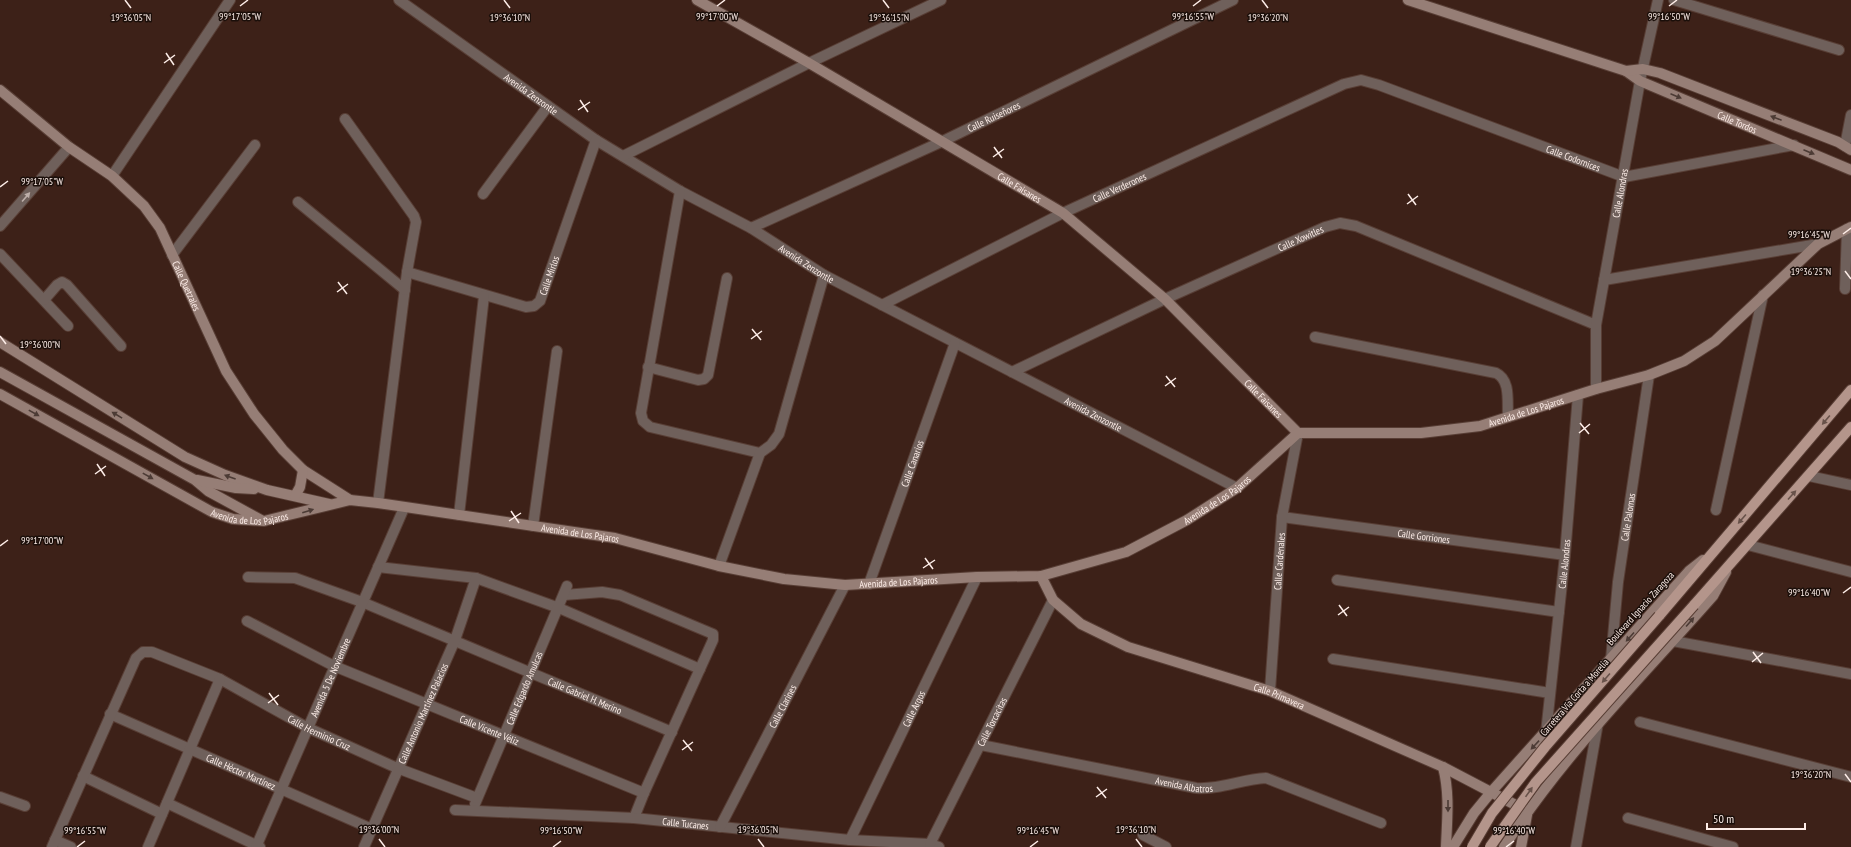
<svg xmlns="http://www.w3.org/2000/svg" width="1851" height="847" font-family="'PT Sans Narrow',sans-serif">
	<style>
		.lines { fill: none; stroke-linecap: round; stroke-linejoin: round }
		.street-casing { stroke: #583e35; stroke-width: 12 }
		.secondary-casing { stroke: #583e35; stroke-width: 12 }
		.primary-casing { stroke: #583e35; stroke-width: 12 }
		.street { stroke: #6f605b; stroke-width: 10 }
		.secondary { stroke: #967e76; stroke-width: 10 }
		.primary { stroke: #b4958b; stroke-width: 10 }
		.primary-bridge-casing { stroke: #583e35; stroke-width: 12; stroke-linecap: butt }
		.primary-bridge { stroke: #b4958b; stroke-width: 10 }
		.oneway { fill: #4c3b35 }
		.oneway2 { fill: #bdaea9 }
		.oneway3 { fill: #68524a }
		.ticks { fill: none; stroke: #fdede8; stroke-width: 1.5 }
		.labels { text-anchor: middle; stroke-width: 3; stroke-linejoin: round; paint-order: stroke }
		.street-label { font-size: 10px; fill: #fdede8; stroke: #1b0f0a }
		.ticks-label { font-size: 10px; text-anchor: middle; fill: #fdede8; stroke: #1b0f0a; stroke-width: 3; stroke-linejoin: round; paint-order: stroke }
	</style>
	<rect width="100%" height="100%" fill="#3d2118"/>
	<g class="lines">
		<g class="street-casing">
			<g id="street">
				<path id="s1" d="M 399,0 L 596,140 L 680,191 L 751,228 L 824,275 L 1237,488"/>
				<path d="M 1674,0 L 1839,50"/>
				<path d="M 345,119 L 414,216 L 416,222 L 407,272 L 378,503"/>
				<path d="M 1845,146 L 1851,115"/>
				<path d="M 623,156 L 809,63 L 941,0"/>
				<path d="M 112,176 L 230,0"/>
				<path d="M 680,191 L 641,413 L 643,421 L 650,427 L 760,453"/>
				<path d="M 483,194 L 548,106"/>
				<path d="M 298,202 L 405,290"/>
				<path d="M 0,226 L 69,147"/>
				<path id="s2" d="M 751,228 L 941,142 L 1233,0"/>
				<path d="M 0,254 L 68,326"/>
				<path d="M 172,255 L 255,145"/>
				<path id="s3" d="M 407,272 L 526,307 L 534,306 L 540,301 L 596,140"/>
				<path d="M 1604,280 L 1818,244"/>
				<path d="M 1845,289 L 1847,229"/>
				<path d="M 44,300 L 57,285 L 62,282 L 67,285 L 121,346"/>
				<path id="s4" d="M 882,305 L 1063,213 L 1344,84 L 1361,80 L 1379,85 L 1624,177 L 1794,145"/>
				<path d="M 1315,337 L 1496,373 C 1511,380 1507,402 1508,417"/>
				<path d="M 648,367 L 698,380 L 704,379 L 708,375 L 727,278"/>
				<path id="s5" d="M 1012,372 L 1165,299 L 1325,227 L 1340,223 L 1356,226 L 1596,325"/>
				<path id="s6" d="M 1596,389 L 1596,325 L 1640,81 L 1658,0"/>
				<path d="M 1809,476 L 1851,485"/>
				<path d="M 1716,510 L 1763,295"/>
				<path d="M 459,515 L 484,296"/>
				<path id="s7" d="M 1282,517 L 1565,555"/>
				<path d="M 533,526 L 557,351"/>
				<path d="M 1748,545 L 1851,572"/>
				<path d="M 719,566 L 760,453 L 771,445 L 779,434 L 824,275"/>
				<path d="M 378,567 L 476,578 L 559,608 L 700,669"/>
				<path id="s8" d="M 248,577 L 295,578 L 362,602 L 672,732"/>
				<path d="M 1337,580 L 1559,612"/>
				<path id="s9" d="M 869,584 L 955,343"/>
				<path d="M 564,595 L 602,592 L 620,595 L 713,634 L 713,640 L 644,793 L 634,818"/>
				<path id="s10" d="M 247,621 L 334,666 L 644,793"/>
				<path d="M 1673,641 L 1851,674"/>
				<path d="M 1333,659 L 1550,693"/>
				<path id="s11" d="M 1611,659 L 1618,582 L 1649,375"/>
				<path id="s12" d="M 1270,691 L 1282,517 L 1298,433"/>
				<path id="s13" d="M 110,714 L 372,829"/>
				<path d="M 1640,722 L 1851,777"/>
				<path id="s14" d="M 1546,733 L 1565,555 L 1578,395"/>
				<path id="s15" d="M 981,745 L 1196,788 C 1220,790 1242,779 1266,778 L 1381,823"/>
				<path d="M 83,776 L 162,814"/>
				<path d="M 0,797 L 25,806"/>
				<path d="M 167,803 L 260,847"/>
				<path id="s16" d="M 475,804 L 567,586"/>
				<path id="s17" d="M 455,810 L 634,818 L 850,840 L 930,844 L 939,847"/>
				<path d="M 1628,818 L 1733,847"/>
				<path id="s18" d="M 720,827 L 845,585"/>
				<path d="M 1143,835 L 1166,847"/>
				<path d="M 55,840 L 71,847"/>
				<path id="s19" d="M 850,840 L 977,577"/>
				<path id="s20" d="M 930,844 L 1053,600"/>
				<path id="s21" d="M 52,847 L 136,658 L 143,652 L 152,652 L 220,679 L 308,728 L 397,768 L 477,798"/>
				<path d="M 148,847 L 220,679"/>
				<path id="s22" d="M 256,847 L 404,508"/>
				<path id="s23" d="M 364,847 L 455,640 L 476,578"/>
				<path d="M 1576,847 L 1598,723"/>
			</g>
		</g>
		<g class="secondary-casing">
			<g id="secondary">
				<path id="s24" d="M 697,0 L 809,63 L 1063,213 L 1165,299 L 1298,433"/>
				<path id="s25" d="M 1408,0 L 1626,71 L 1640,81 L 1851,170"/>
				<path d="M 1626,71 L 1643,69 L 1660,73 L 1838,142 L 1851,150"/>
				<path id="s26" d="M 0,90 L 69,147 L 112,176 L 144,206 L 160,228 L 226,371 L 254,414 L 283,450 L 303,470 L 350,500"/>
				<path d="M 0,342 L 185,457 L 225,475 L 267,490 L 329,504"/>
				<path d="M 0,372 L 195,480 L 208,491 L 261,520"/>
				<path id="s27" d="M 0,394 L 212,512 L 233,519 L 264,521 L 350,500 L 378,503 L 615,538 L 719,566 L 784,579 L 845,585 L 977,577 L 1041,576 L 1126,552 L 1187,520 L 1237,488 L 1298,433 L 1421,433 L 1480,426 L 1596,389 L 1649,375 L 1684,361 L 1715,341 L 1818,244 L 1851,227"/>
				<path d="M 197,480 L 236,488 L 254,489"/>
				<path d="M 295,496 L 300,487 L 303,470"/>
				<path id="s28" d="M 1041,576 L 1053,600 L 1081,624 L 1128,647 L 1270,691 L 1443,767 L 1527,811"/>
				<path d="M 1443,767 C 1450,794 1447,820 1446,847"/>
				<path d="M 1453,847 L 1474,813 L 1492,791 L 1689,571 L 1703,560"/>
				<path d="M 1504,847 C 1563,755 1641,678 1713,596 L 1726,572"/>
				<path d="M 1521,847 L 1527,815"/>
			</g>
		</g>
		<g class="primary-casing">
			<path id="primary" d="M 1694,605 L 1851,427
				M 1659,616 L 1851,390"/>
		</g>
		<use href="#street" class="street"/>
		<use href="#secondary" class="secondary"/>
		<use href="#primary" class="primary"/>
		<g class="primary-bridge-casing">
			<path id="primary-bridge" d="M 1472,847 L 1492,813 L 1545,747 L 1659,616
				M 1490,847 L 1536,782 L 1694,605"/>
		</g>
		<use href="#primary-bridge" class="primary-bridge"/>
	</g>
	<defs><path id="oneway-solid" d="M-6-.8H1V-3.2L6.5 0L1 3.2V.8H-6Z"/></defs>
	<g class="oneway">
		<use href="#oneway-solid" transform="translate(1676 96) rotate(23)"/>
		<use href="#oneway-solid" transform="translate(1776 118) rotate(-159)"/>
		<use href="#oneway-solid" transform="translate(1809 152) rotate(23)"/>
		<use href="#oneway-solid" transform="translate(34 413) rotate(29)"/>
		<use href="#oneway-solid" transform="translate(117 415) rotate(-149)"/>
		<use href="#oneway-solid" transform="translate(148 476) rotate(29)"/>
		<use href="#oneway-solid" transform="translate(230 477) rotate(-160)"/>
		<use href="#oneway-solid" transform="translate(308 511) rotate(-17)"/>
		<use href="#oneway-solid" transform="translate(1690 622) rotate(-49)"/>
		<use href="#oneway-solid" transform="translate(1630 637) rotate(132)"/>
		<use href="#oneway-solid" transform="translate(1535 745) rotate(133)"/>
		<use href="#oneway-solid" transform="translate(1448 806) rotate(90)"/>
	</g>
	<use class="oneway2" href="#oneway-solid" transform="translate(26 197) rotate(-49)"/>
	<g class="oneway3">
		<use href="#oneway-solid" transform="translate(1826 420) rotate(130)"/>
		<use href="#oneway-solid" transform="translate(1792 495) rotate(-48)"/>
		<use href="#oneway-solid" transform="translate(1742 519) rotate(131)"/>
		<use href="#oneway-solid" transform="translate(1606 678) rotate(131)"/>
		<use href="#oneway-solid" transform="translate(1529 792) rotate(-55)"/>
	</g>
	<path class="ticks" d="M 125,0 L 131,8M 504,0 L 510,8M 883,0 L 889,8M 1262,0 L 1268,8M 240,6 L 248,0M 717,6 L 725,0M 1193,6 L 1201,0M 1669,6 L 1677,0M 166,53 L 174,65M 164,63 L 175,55M 580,100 L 588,112M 578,110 L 590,102M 994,147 L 1002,158M 993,157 L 1004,149M 0,187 L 8,181M 1408,194 L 1416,205M 1407,204 L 1418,196M 1843,234 L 1851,228M 1845,271 L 1851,279M 338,282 L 347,294M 337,292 L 348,284M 752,329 L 761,340M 0,336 L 6,344M 751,339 L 762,331M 1166,376 L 1175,387M 1165,386 L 1176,378M 1580,423 L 1589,434M 1579,433 L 1590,424M 97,464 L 105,476M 95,474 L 106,466M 511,511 L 519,523M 509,521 L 521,513M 0,546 L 8,540M 925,558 L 933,569M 923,568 L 935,560M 1843,593 L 1851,587M 1339,605 L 1347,616M 1338,615 L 1349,607M 1753,652 L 1761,663M 1752,662 L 1763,653M 269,693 L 278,705M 268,703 L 279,695M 683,740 L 692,751M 682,750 L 693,742M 1845,774 L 1851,782M 1097,787 L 1106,798M 1096,797 L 1107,789M 379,839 L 385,847M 758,839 L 764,847M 1136,839 L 1142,847M 77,847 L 85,841M 553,847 L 561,841M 1030,847 L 1038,841M 1506,847 L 1514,841"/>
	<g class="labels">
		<g class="street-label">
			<text dy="4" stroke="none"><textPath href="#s1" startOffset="162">Avenida Zenzontle</textPath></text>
			<text dy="4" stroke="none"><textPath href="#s2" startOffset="267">Calle Ruiseñores</textPath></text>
			<text dy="4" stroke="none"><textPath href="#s25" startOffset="352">Calle Tordos</textPath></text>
			<text dy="4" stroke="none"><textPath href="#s4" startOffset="756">Calle Codornices</textPath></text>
			<text dy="4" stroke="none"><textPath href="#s4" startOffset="265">Calle Verderones</textPath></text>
			<text dy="4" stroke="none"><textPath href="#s24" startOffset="373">Calle Faisanes</textPath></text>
			<text dy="4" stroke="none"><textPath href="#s6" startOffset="198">Calle Alondras</textPath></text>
			<text dy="4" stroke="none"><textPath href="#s5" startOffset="318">Calle Xowitles</textPath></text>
			<text dy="4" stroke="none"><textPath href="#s1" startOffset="486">Avenida Zenzontle</textPath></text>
			<text dy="4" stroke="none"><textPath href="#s3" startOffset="167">Calle Mirlos</textPath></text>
			<text dy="4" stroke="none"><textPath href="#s26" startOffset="276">Calle Quetzales</textPath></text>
			<text dy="4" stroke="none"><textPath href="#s24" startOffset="697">Calle Faisanes</textPath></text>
			<text dy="4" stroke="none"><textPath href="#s27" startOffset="1613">Avenida de Los Pajaros</textPath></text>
			<text dy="4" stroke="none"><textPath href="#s1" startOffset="810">Avenida Zenzontle</textPath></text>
			<text dy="4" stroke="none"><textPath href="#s9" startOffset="128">Calle Canarios</textPath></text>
			<text dy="4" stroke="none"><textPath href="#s27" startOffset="1277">Avenida de Los Pajaros</textPath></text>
			<text dy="4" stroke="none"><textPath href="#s27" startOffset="281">Avenida de Los Pajaros</textPath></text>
			<text dy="4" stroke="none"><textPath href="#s11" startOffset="143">Calle Palomas</textPath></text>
			<text dy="4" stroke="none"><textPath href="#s27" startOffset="617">Avenida de Los Pajaros</textPath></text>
			<text dy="4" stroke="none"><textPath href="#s7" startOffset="143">Calle Gorriones</textPath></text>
			<text dy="4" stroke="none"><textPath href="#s12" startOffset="130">Calle Cardenales</textPath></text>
			<text dy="4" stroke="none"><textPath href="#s14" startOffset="170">Calle Alondras</textPath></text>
			<text dy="4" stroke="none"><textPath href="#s27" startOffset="941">Avenida de Los Pajaros</textPath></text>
			<text transform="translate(1640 608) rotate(-48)" y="4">Boulevard Ignacio Zaragoza</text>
			<text dy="4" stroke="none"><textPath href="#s22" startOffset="185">Avenida 5 De Noviembre</textPath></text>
			<text dy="4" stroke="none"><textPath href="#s16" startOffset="126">Calle Edgardo Amulcas</textPath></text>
			<text dy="4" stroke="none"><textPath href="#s8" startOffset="360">Calle Gabriel H. Merino</textPath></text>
			<text dy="4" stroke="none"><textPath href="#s28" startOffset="275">Calle Primavera</textPath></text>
			<text transform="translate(1574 697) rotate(-49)" y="4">Carretera Vía Corta a Morelia</text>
			<text dy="4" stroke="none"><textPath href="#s18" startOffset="136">Calle Clarines</textPath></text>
			<text dy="4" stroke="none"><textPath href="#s19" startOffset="146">Calle Argos</textPath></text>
			<text dy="4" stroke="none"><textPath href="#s23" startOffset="146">Calle Antonio Martínez Palacios</textPath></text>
			<text dy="4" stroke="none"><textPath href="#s20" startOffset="137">Calle Torcacitas</textPath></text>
			<text dy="4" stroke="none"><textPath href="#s10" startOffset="266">Calle Vicente Véliz</textPath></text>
			<text dy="4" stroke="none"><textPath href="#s21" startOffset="411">Calle Herminio Cruz</textPath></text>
			<text dy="4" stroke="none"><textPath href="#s13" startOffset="143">Calle Héctor Martínez</textPath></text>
			<text dy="4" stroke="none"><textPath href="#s15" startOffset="207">Avenida Albatros</textPath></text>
			<text dy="4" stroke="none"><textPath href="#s17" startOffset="231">Calle Tucanes</textPath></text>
		</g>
	</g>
	<g class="ticks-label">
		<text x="240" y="20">99°17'05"W</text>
		<text x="717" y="20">99°17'00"W</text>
		<text x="1193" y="20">99°16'55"W</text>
		<text x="1669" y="20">99°16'50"W</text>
		<text x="131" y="21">19°36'05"N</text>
		<text x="510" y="21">19°36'10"N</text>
		<text x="889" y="21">19°36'15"N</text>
		<text x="1268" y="21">19°36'20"N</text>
		<text x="42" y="185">99°17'05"W</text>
		<text x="1809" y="238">99°16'45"W</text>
		<text x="1811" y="275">19°36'25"N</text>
		<text x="40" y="348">19°36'00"N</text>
		<text x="42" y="544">99°17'00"W</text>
		<text x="1809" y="596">99°16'40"W</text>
		<text x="1811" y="778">19°36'20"N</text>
		<text x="379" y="833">19°36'00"N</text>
		<text x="758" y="833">19°36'05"N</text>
		<text x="1136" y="833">19°36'10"N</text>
		<text x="85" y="834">99°16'55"W</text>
		<text x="561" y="834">99°16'50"W</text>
		<text x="1038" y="834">99°16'45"W</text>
		<text x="1514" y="834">99°16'40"W</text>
	</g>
	<path d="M1707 823v6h98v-6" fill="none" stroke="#fdede8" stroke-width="2"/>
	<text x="1713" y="823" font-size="12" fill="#fdede8" stroke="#1b0f0a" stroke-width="3" paint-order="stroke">50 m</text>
</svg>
